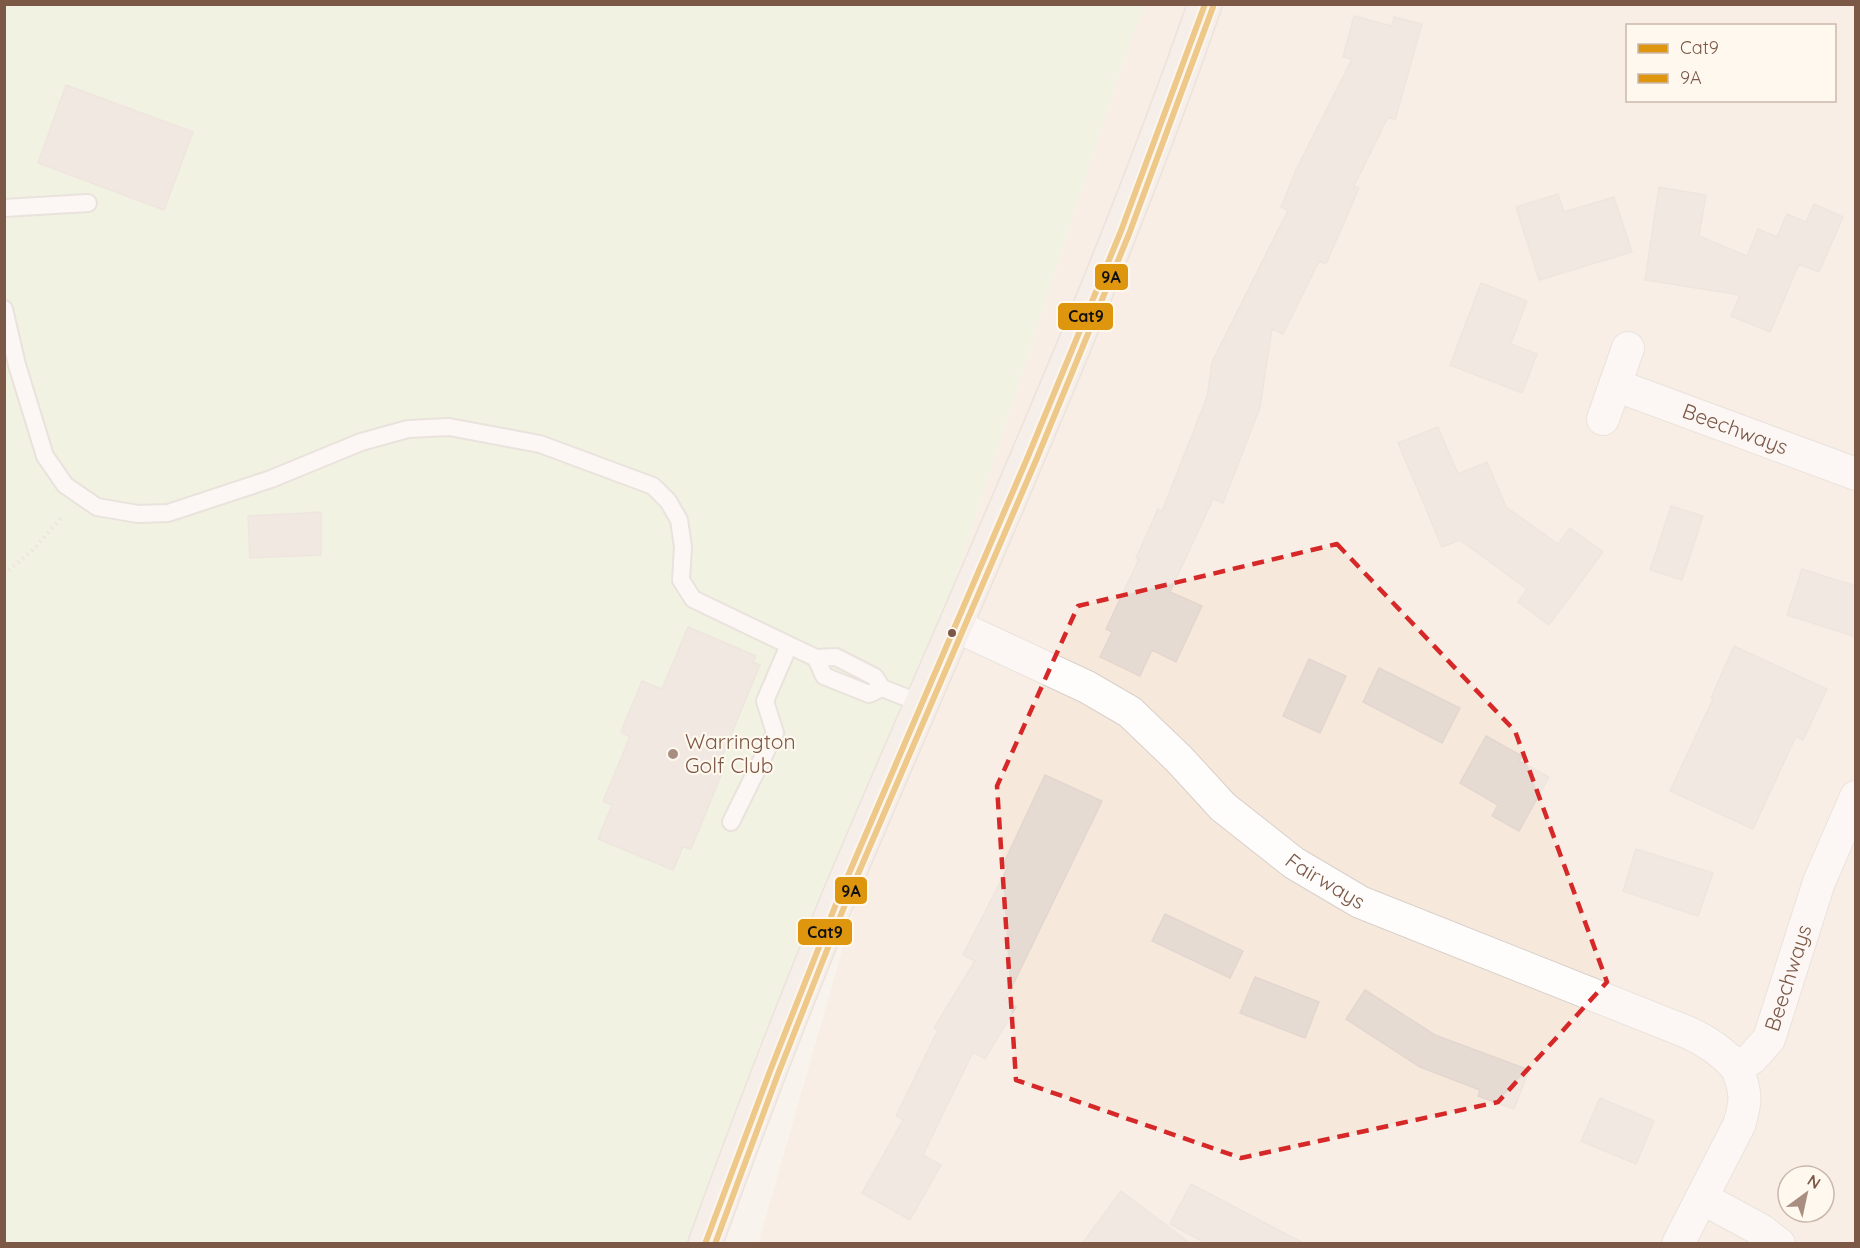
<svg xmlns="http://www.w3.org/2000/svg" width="1860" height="1248" font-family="Quicksand,sans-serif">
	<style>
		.residential { fill: #f6e9dc; fill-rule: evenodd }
		.green { fill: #e6f1d6 }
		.building { fill: #e6dbd3; stroke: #e3d6ce; stroke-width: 1.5 }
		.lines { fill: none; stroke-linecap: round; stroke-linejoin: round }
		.lane-casing { stroke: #d8cfc9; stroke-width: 20 }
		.street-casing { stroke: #d8cfc9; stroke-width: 34 }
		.highway-casing { stroke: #dbd0c9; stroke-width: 36 }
		.path { stroke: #dcd2cd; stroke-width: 4; stroke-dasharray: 1.5 4.5; stroke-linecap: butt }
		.lane { stroke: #fefdfc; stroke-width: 16 }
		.street { stroke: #fefdfc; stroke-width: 32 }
		.highway { stroke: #f2e8e4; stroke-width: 33 }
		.bus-1-casing { stroke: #fff8ef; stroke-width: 10 }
		.bus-2-casing { stroke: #fff8ef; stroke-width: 10 }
		.bus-1 { stroke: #de960e; stroke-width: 6 }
		.bus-2 { stroke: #de960e; stroke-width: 6 }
		.marked { fill: none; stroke: #d62828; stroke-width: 4.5; stroke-dasharray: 12 8; stroke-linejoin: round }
		.bus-dot { fill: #7c5847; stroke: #fff8ef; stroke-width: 2 }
		.poi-dot { fill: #a88e81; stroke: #fff8ef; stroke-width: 2 }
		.labels { text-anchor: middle; stroke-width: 4.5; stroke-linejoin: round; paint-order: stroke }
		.street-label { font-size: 21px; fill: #7c5847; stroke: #fff8ef }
		.poi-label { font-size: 21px; fill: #7c5847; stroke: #fff8ef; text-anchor: start }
		.line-badge { stroke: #fff8ef; stroke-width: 2 }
		.pale-badge-label { font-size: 16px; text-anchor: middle; font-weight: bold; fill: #111 }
	</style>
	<rect width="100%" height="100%" fill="#f9f3ed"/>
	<path class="residential" d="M 1145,5 L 1855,5 L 1855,1243 L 758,1244 L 898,755 L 1129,44 ZM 1628,26 L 1834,26 L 1834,100 L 1628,100 ZM 1788,1176 L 1824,1176 L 1824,1212 L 1788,1212 Z"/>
	<path class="green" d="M 5,5 L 1145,5 L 1129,44 L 898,755 L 716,1243 L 5,1244 Z"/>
	<path class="building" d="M 1354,16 L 1392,26 L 1394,17 L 1422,24 L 1395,120 L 1388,117 L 1354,186 L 1359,188 L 1326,264 L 1319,261 L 1283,334 L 1272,329 L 1260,407 L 1223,503 L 1213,499 L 1170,592 L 1202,606 L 1176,662 L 1152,650 L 1140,676 L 1100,657 L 1112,632 L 1106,629 L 1139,559 L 1136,558 L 1158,509 L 1162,511 L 1207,397 L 1212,362 L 1288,210 L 1281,207 L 1296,170 L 1352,59 L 1343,57 Z
		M 66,85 L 193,132 L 164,210 L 38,163 Z
		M 1659,187 L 1706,195 L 1699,236 L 1747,256 L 1758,229 L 1777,237 L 1787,214 L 1806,222 L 1814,204 L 1843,217 L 1819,272 L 1799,264 L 1770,332 L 1731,316 L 1740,295 L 1645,280 Z
		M 1558,194 L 1564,212 L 1614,197 L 1632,252 L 1539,280 L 1516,207 Z
		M 1481,283 L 1527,301 L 1511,344 L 1537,354 L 1522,393 L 1450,365 Z
		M 1438,427 L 1458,474 L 1487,462 L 1506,507 L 1558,544 L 1570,528 L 1603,552 L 1549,625 L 1518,602 L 1527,589 L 1460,540 L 1442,547 L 1398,443 Z
		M 1671,506 L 1703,516 L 1682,580 L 1650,570 Z
		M 321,512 L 321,555 L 250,558 L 248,516 Z
		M 1802,569 L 1856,586 L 1856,637 L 1787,615 Z
		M 688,627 L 756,656 L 753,662 L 760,665 L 716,771 L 722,773 L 691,849 L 683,847 L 673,870 L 598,839 L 612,805 L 603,801 L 630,737 L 621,732 L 642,681 L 662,689 Z
		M 1734,646 L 1827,689 L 1803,740 L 1796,736 L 1753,829 L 1670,791 L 1713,699 L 1711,698 Z
		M 1309,659 L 1346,676 L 1320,733 L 1283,716 Z
		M 1379,668 L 1460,708 L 1442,743 L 1363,702 Z
		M 1486,736 L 1522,756 L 1519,761 L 1549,777 L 1519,831 L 1492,816 L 1498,805 L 1460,783 Z
		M 1045,775 L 1102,801 L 1005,1001 L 1016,1007 L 985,1059 L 973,1052 L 923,1155 L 941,1165 L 910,1220 L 862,1193 L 903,1120 L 896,1116 L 938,1030 L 934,1028 L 975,961 L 963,955 L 1008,867 L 1003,865 Z
		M 1636,849 L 1713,873 L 1698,916 L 1623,891 Z
		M 1165,914 L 1243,951 L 1230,978 L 1152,941 Z
		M 1255,977 L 1319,1002 L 1305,1038 L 1240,1013 Z
		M 1365,990 L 1435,1035 L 1529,1070 L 1514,1109 L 1478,1096 L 1480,1090 L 1420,1067 L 1346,1019 Z
		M 1600,1098 L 1654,1121 L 1636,1164 L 1581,1141 Z
		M 1191,1184 L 1305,1244 L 1207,1244 L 1170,1224 Z
		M 1121,1191 L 1191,1244 L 1082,1244 Z"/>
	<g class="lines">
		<g class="lane-casing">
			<path id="lane" d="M 4,208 L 88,203
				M 4,309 L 17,365 L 45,456 L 65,485 L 97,507 L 138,514 L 168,513 L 271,479 L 361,442 L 408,429 L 449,427 L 540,444 L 653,486 L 668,501 L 679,520 L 683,547 L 681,580 L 693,599 L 816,658 L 836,657 L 875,677 L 882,688 L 923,704
				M 816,658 L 824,676 L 869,694 L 882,688
				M 731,822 L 775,733 L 765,701 L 789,645"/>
		</g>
		<g class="street-casing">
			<g id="street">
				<path id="s1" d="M 1615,385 L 1856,474"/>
				<path d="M 1603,419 L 1628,348"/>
				<path id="s2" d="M 956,626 L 1087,687 L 1130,712 L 1179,759 L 1223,807 L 1294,863 L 1360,902 L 1687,1032 C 1707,1041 1722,1051 1737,1068"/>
				<path d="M 1702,1198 L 1761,1230 L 1779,1244"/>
				<path id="s3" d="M 1678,1244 L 1739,1125 C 1747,1100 1746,1092 1737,1068 L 1752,1058 L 1769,1039 L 1819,882 L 1856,797"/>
			</g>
		</g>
		<g class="highway-casing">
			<path id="highway" d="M 705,1244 C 747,1128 791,1013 838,899 C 963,602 1099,309 1205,4"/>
		</g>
		<path class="path" d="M 4,574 L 34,549 L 62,517"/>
		<use href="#lane" class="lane"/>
		<use href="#street" class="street"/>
		<use href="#highway" class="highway"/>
		<g class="bus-1-casing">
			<path id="bus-1" d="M 705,1244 L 770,1071 L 838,899 L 1029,454 L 1121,231 L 1205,4"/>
		</g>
		<g class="bus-2-casing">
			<path id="bus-2" d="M 715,1244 L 778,1074 L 846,902 L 1037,458 L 1129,234 L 1213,7"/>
		</g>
		<use href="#bus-1" class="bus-1"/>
		<use href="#bus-2" class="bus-2"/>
	</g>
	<path d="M0 0H1860V1248H0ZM 1337,544 L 1515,731 L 1607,982 L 1498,1102 L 1241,1158 L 1016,1080 L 997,786 L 1078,606 Z" fill="#f9f3ed" fill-opacity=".55" fill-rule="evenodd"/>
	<path class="marked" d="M 1337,544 L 1515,731 L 1607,982 L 1498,1102 L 1241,1158 L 1016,1080 L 997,786 L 1078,606 Z"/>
	<circle class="bus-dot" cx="952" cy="633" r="5"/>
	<circle class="poi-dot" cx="673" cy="754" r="6"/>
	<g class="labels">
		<g class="street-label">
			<text dy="7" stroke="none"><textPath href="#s1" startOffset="128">Beechways</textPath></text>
			<text dy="7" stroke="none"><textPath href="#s2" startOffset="454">Fairways</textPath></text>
			<text dy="7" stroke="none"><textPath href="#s3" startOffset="300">Beechways</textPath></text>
		</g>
		<g class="poi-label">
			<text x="685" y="749">Warrington<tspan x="685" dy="24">Golf Club</tspan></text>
		</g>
	</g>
	<g class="line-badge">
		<rect x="1094" y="263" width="35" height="28" rx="6" fill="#de960e"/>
		<rect x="1057" y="302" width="57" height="29" rx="6" fill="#de960e"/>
		<rect x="834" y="876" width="34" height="29" rx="6" fill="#de960e"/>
		<rect x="797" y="918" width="56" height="28" rx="6" fill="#de960e"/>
	</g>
	<g class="pale-badge-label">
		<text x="1111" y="283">9A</text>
		<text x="1086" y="322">Cat9</text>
		<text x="851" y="897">9A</text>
		<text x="825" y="938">Cat9</text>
	</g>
	<rect width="1860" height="1248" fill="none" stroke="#7c5847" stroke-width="12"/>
	<rect x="1626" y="24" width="210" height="78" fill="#fff8ef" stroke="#cbb8ac" stroke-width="1.5"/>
	<rect x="1638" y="44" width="30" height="9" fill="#de960e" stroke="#cbb8ac" stroke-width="1.5"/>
	<text x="1680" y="54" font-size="18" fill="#7c5847">Cat9</text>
	<rect x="1638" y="74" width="30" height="9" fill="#de960e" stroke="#cbb8ac" stroke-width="1.5"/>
	<text x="1680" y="84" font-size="18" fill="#7c5847">9A</text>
	<g transform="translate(1806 1194) rotate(33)"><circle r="28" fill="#fff8ef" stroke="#cbb8ac" stroke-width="1.5"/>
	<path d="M0-4.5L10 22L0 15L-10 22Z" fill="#a88e81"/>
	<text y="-9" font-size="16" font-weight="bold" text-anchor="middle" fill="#7c5847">N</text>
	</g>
</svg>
